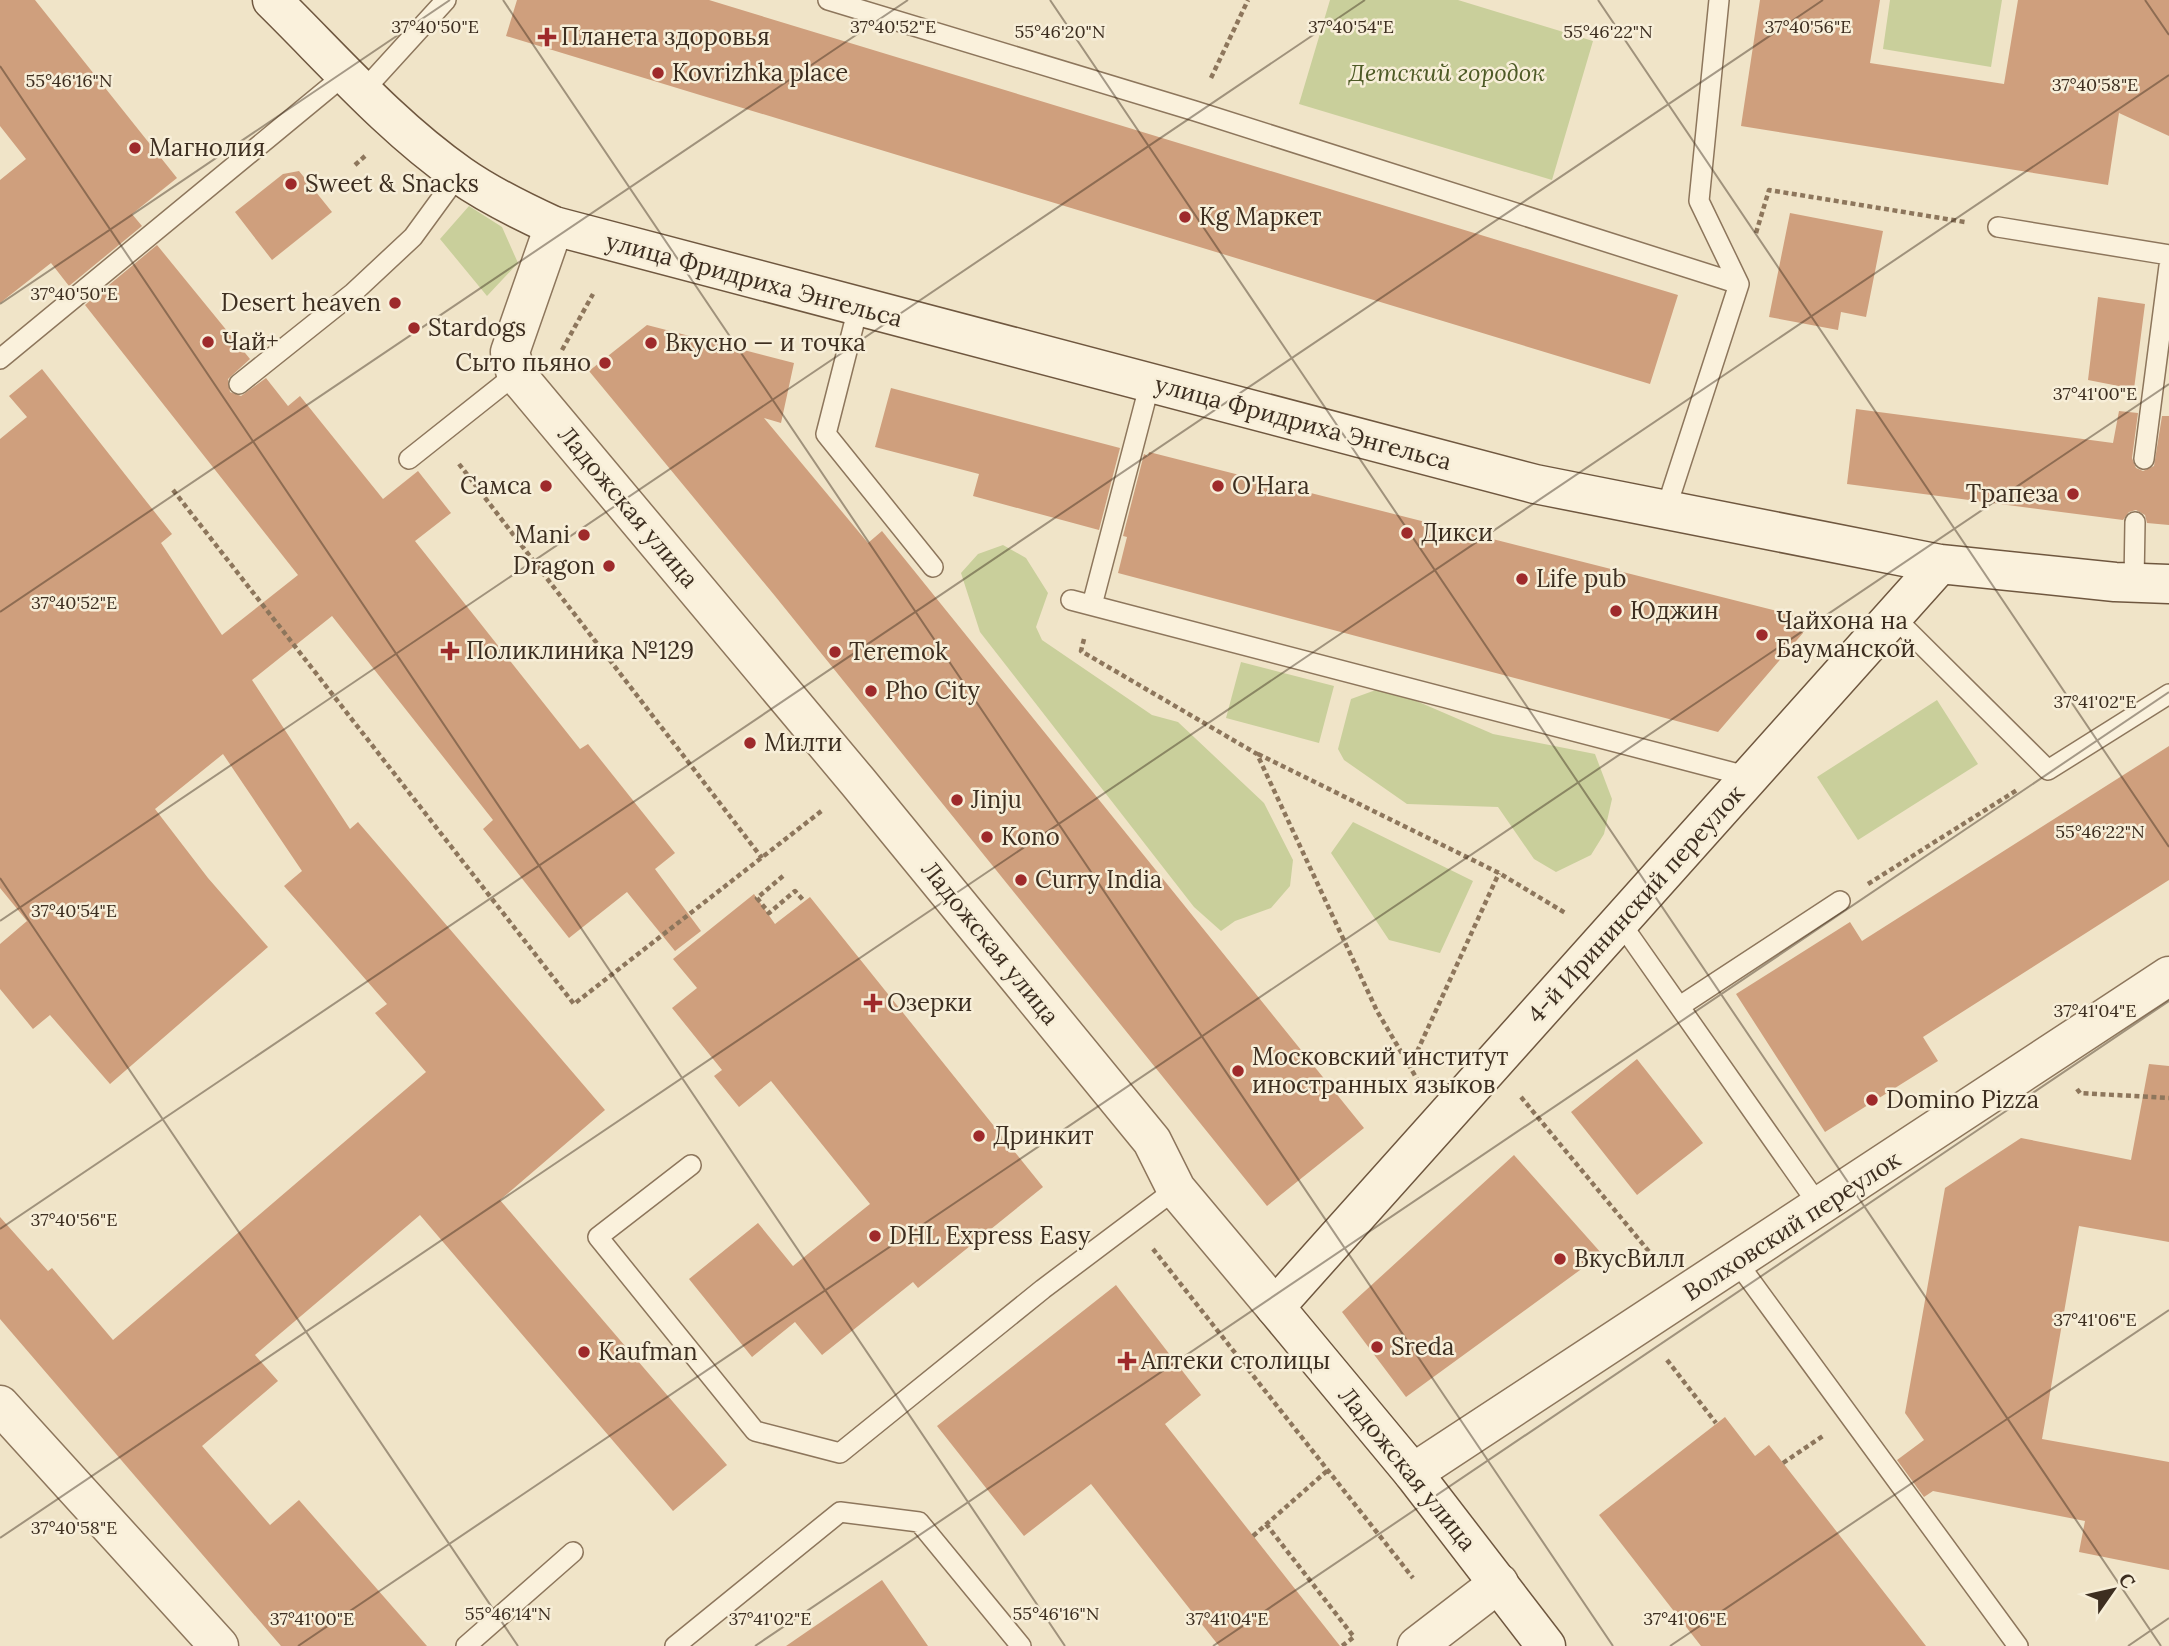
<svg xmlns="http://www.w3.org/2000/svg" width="2169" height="1646" font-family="Lora,serif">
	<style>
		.green { fill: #c9cf9b }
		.building { fill: #cf9f7d }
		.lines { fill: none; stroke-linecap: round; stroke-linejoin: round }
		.lane-casing { stroke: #8d765c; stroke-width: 22 }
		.street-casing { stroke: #8d765c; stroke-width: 41 }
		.secondary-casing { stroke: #6f573f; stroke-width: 41 }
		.path { stroke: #8d765c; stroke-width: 4.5; stroke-dasharray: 5 3.5; stroke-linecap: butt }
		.lane { stroke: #faf1dc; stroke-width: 19 }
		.street { stroke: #faf1dc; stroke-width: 38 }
		.secondary { stroke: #faf1dc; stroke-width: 38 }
		.ticks { fill: none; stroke: #3d2e20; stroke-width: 2; stroke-opacity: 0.45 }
		.poi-dot { fill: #9e2a2b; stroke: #f7eed8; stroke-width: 2.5 }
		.labels { text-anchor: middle; stroke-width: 5; stroke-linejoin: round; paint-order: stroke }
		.poi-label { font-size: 24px; fill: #3d2e20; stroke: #f7eed8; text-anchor: start }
		.park-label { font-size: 24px; font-style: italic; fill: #4d5a26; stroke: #f7eed8 }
		.street-label { font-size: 24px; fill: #3d2e20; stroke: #f7eed8 }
		.ticks-label { font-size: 18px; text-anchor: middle; fill: #3d2e20; stroke: #f7eed8; stroke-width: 5; stroke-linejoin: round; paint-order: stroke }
	</style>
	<rect width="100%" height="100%" fill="#f0e4c8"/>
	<path class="green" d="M 1330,0 L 1458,0 L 1593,41 L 1552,180 L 1299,104 Z
		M 1890,0 L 2002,0 L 1991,67 L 1883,49 Z
		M 469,206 L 502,227 L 518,263 L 487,296 L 440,239 Z
		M 1003,545 L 1026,558 L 1048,593 L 1036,627 L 1042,640 L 1152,715 L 1178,722 L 1264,803 L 1293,860 L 1290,886 L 1271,908 L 1235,921 L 1221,931 L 1194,907 L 980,632 L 961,573 L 978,554 Z
		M 1241,662 L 1334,686 L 1319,743 L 1226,718 Z
		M 1384,687 L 1493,734 L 1595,754 L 1612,799 L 1604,834 L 1591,855 L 1556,872 L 1534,859 L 1498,807 L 1407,804 L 1344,760 L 1338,749 L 1351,699 Z
		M 1937,700 L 1978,764 L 1858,840 L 1817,777 Z
		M 1353,822 L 1473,881 L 1440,953 L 1389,940 L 1331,853 Z"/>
	<path class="building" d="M 0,0 L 35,0 L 177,178 L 132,214 L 142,226 L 69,286 L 51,263 L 0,303 L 0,180 L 26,159 L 0,126 Z
		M 517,0 L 709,0 L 1678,295 L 1650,384 L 506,36 Z
		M 1760,0 L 1880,0 L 1870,63 L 2004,84 L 2018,0 L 2169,0 L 2169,136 L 2119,113 L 2108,185 L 1741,126 Z
		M 299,171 L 332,212 L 272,260 L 235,212 L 283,174 Z
		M 1790,213 L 1883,231 L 1866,317 L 1841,312 L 1838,330 L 1769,317 Z
		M 157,245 L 250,359 L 228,379 L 230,392 L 241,396 L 266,378 L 288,406 L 300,396 L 383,499 L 418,471 L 451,513 L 415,541 L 580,749 L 588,744 L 675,853 L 655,869 L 701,931 L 675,951 L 627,892 L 569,938 L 483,829 L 493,820 L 332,616 L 252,680 L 350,829 L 358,822 L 605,1110 L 500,1200 L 727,1465 L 673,1511 L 420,1215 L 255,1355 L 278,1381 L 202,1446 L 270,1525 L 299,1500 L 427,1646 L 281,1646 L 0,1319 L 0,1217 L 48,1271 L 52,1268 L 113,1340 L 426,1072 L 375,1013 L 387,1004 L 284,886 L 302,871 L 223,754 L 155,809 L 208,878 L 268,947 L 110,1084 L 50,1015 L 33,1029 L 0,989 L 0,944 L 27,921 L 0,888 L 0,439 L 27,417 L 9,396 L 42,369 L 172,534 L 161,543 L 222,635 L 298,575 L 85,305 Z
		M 2098,297 L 2145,304 L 2134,389 L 2088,380 Z
		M 647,325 L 794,363 L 781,423 L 764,418 L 868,543 L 882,531 L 1364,1128 L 1267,1206 L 775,596 L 589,371 Z
		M 891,388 L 1120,448 L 1099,530 L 973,496 L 979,474 L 875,447 Z
		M 1856,409 L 2113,443 L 2119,411 L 2138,413 L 2132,458 L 2136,468 L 2143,471 L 2154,466 L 2162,416 L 2169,416 L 2169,525 L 2147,523 L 2145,515 L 2136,510 L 2129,512 L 2123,520 L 1847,484 Z
		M 1149,452 L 1793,615 L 1803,633 L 1718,732 L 1118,573 L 1127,537 L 1123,536 L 1144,454 L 1148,456 Z
		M 2169,746 L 2169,880 L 1923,1037 L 1938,1061 L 1825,1132 L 1736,994 L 1850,922 L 1862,941 Z
		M 754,894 L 775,924 L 810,897 L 1043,1187 L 918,1288 L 913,1282 L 822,1355 L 795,1322 L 752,1357 L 689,1279 L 758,1223 L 793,1266 L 870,1204 L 771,1081 L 739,1107 L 714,1076 L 722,1070 L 672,1008 L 697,988 L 673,959 Z
		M 1637,1059 L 1703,1143 L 1637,1195 L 1571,1112 Z
		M 2149,1064 L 2169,1066 L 2169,1242 L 2079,1226 L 2042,1439 L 2169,1462 L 2169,1570 L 2079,1552 L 2085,1521 L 1933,1491 L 1924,1497 L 1897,1460 L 1924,1440 L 1905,1413 L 1945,1188 L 2021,1138 L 2131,1160 Z
		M 1514,1155 L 1602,1254 L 1406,1397 L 1342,1312 Z
		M 1116,1285 L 1201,1395 L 1165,1424 L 1340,1646 L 1219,1646 L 1091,1484 L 1024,1536 L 937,1426 Z
		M 1725,1417 L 1755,1456 L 1769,1445 L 1926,1646 L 1701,1646 L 1599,1515 Z
		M 882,1580 L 928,1646 L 786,1646 Z"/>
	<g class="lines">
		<g class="lane-casing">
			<path id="lane" d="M 828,0 L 1195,111 L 1739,284
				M 364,90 L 446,0
				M 1998,227 L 2169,255
				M 858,308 L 826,434 L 933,567
				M 0,359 L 347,73
				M 239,384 L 353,293 L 413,237 L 459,174
				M 409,459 L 516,374
				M 2144,459 L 2169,266
				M 1666,509 L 1739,284 L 1699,201 L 1719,0
				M 2134,583 L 2135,522
				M 1071,600 L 1750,777
				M 1092,605 L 1150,383
				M 1894,617 L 2048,770 L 2169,694
				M 1620,922 L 1820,1207
				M 1680,1006 L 1840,901
				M 691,1165 L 598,1237 L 755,1431 L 840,1453 L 1043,1289 L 1176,1189
				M 1737,1262 L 2018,1646
				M 466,1646 L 573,1552
				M 675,1646 L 840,1512 L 919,1522 L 1021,1646"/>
		</g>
		<g class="street-casing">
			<path id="street" d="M 554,226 L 510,352 L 516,374 L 858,782 L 1152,1141 L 1176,1189 L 1275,1307
				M 0,1405 L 219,1646
				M 1413,1473 L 2169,976
				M 1417,1646 L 1499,1583"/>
		</g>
		<g class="secondary-casing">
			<path id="secondary" d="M 272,0 C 332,59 390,126 460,175 C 490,196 521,211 554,226 L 1535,484 L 1940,564 L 2115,582 L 2169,584
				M 1546,1646 L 1413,1473 L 1275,1307 L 1940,564"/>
		</g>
		<path class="path" d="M 1211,78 L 1248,0
			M 355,165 L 365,156
			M 1756,233 L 1769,190 L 1965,222
			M 562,350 L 593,294
			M 459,464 L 762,858
			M 173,490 L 574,1004 L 824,809
			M 1084,639 L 1081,651 L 1257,754 L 1377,1011 L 1417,1079
			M 1258,754 L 1499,873 L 1567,914
			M 783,876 L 757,898 L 769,913 L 795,891 L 804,901
			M 1868,884 L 2017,790
			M 1410,1067 L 1499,873
			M 2077,1089 L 2080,1093 L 2169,1098
			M 1521,1097 L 1656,1260
			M 1153,1249 L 1413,1578
			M 1667,1360 L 1716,1423
			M 1783,1463 L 1823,1436
			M 1266,1524 L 1354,1637 L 1342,1646
			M 1253,1536 L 1328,1470"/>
		<use href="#lane" class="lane"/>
		<use href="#street" class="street"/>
		<use href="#secondary" class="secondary"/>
	</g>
	<path class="ticks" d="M 503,0 L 1613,1646M 1050,0 L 2161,1646M 1598,0 L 2169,847M 2145,0 L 2169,35M 0,66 L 1065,1646M 0,304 L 450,0M 0,612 L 908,0M 0,878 L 518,1646M 0,921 L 1365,0M 0,1229 L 1823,0M 0,1538 L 2169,75M 298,1646 L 2169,384M 755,1646 L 2169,692M 1213,1646 L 2169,1001M 1670,1646 L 2169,1310M 2128,1646 L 2169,1618"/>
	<g class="poi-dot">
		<path d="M543.5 26.5h7v7h7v7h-7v7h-7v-7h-7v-7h7z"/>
		<circle cx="658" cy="73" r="7"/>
		<circle cx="135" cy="148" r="7"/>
		<circle cx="291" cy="184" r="7"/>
		<circle cx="1185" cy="217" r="7"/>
		<circle cx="395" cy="303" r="7"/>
		<circle cx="414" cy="328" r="7"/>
		<circle cx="208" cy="342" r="7"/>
		<circle cx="651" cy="343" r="7"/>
		<circle cx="605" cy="363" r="7"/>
		<circle cx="546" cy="486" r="7"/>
		<circle cx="1218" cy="486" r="7"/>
		<circle cx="2073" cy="494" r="7"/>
		<circle cx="1407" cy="533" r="7"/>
		<circle cx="584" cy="535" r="7"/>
		<circle cx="609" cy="566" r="7"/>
		<circle cx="1522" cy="579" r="7"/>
		<circle cx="1616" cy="611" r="7"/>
		<circle cx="1762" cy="635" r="7"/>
		<path d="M446.5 640.5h7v7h7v7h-7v7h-7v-7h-7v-7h7z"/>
		<circle cx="835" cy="652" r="7"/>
		<circle cx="871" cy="691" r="7"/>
		<circle cx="750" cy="743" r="7"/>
		<circle cx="957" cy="800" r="7"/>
		<circle cx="987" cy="837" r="7"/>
		<circle cx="1021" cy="880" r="7"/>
		<path d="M869.5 992.5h7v7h7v7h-7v7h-7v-7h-7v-7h7z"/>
		<circle cx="1238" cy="1071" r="7"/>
		<circle cx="1872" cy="1100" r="7"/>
		<circle cx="979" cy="1136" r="7"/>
		<circle cx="875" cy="1236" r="7"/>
		<circle cx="1560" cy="1259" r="7"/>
		<circle cx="1377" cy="1347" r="7"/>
		<circle cx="584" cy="1352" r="7"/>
		<path d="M1123.5 1350.5h7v7h7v7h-7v7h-7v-7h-7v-7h7z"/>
	</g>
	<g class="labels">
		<g class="poi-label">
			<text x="561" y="45">Планета здоровья</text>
			<text x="672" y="81">Kovrizhka place</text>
			<text x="149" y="156">Магнолия</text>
			<text x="305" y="192">Sweet &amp; Snacks</text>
			<text x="1199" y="225">Kg Маркет</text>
			<text x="381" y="311" text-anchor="end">Desert heaven</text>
			<text x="428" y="336">Stardogs</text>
			<text x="222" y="350">Чай+</text>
			<text x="665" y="351">Вкусно — и точка</text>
			<text x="591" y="371" text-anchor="end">Сыто пьяно</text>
			<text x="532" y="494" text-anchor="end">Самса</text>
			<text x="1232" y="494">O'Hara</text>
			<text x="2059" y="502" text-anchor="end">Трапеза</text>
			<text x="1421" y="541">Дикси</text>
			<text x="570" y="543" text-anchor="end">Mani</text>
			<text x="595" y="574" text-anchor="end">Dragon</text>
			<text x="1536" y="587">Life pub</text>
			<text x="1630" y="619">Юджин</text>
			<text x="1776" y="629">Чайхона на<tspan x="1776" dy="28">Бауманской</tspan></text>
			<text x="466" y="659">Поликлиника №129</text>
			<text x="849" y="660">Teremok</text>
			<text x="885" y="699">Pho City</text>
			<text x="764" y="751">Милти</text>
			<text x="971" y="808">Jinju</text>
			<text x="1001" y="845">Kono</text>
			<text x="1035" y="888">Curry India</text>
			<text x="887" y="1011">Озерки</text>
			<text x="1252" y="1065">Московский институт<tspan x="1252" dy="28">иностранных языков</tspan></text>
			<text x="1886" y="1108">Domino Pizza</text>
			<text x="993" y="1144">Дринкит</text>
			<text x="889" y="1244">DHL Express Easy</text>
			<text x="1574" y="1267">ВкусВилл</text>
			<text x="1391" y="1355">Sreda</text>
			<text x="598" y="1360">Kaufman</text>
			<text x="1141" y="1369">Аптеки столицы</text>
		</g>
		<g class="park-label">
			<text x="1447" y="81">Детский городок</text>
		</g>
		<g class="street-label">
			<text transform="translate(754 280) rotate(15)" y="8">улица Фридриха Энгельса</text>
			<text transform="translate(1303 423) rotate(15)" y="8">улица Фридриха Энгельса</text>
			<text transform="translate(628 507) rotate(50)" y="8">Ладожская улица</text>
			<text transform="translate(1636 904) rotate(-48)" y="8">4-й Ирининский переулок</text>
			<text transform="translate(990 943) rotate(51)" y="8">Ладожская улица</text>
			<text transform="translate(1792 1226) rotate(-33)" y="8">Волховский переулок</text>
			<text transform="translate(1407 1469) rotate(51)" y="8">Ладожская улица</text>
		</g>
	</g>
	<g class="ticks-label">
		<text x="435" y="33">37°40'50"E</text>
		<text x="893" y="33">37°40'52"E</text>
		<text x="1808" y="33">37°40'56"E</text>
		<text x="1351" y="33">37°40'54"E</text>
		<text x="1608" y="38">55°46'22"N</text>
		<text x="1060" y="38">55°46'20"N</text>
		<text x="69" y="87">55°46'16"N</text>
		<text x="2095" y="91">37°40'58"E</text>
		<text x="74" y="300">37°40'50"E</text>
		<text x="2095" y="400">37°41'00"E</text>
		<text x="74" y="609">37°40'52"E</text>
		<text x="2095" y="708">37°41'02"E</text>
		<text x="2100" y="838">55°46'22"N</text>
		<text x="74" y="917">37°40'54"E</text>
		<text x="2095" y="1017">37°41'04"E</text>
		<text x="74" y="1226">37°40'56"E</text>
		<text x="2095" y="1326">37°41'06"E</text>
		<text x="74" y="1534">37°40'58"E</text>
		<text x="508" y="1620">55°46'14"N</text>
		<text x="1056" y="1620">55°46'16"N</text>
		<text x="312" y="1625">37°41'00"E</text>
		<text x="770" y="1625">37°41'02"E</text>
		<text x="1227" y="1625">37°41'04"E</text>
		<text x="1685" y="1625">37°41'06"E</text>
	</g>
	<g transform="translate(2113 1590) rotate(56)" stroke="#f7eed8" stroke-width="5" paint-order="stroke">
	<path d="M0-5L12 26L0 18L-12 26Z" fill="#3d2e20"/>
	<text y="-10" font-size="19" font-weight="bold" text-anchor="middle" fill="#3d2e20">С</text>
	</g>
</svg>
